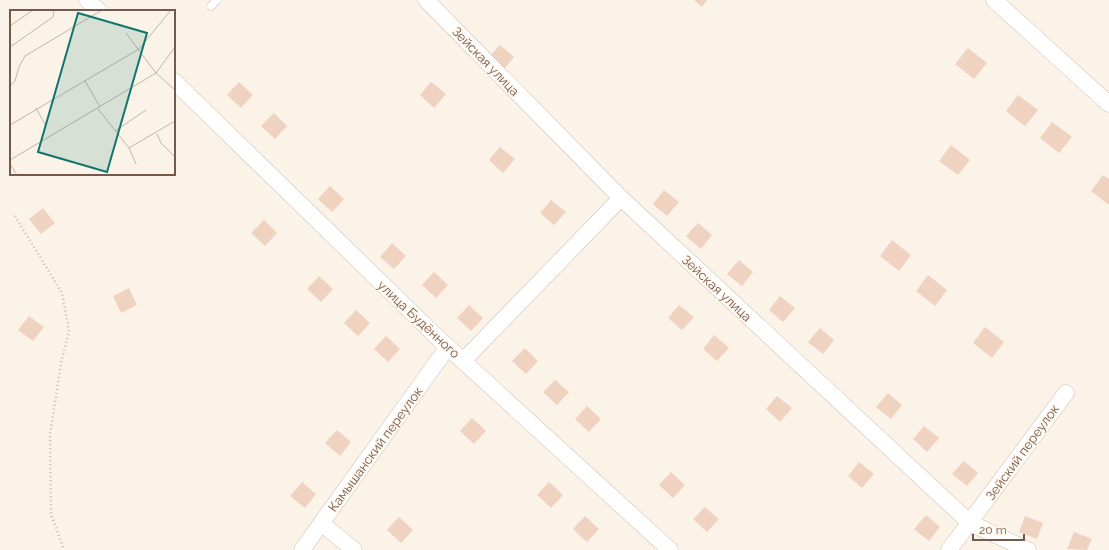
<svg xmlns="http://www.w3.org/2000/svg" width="1109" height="550" font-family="Raleway,sans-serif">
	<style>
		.building { fill: #f0d2c0 }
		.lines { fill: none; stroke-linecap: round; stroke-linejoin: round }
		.service-casing { stroke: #cfbdb1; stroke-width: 9 }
		.minor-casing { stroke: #cfbdb1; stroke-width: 17 }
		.path { stroke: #d5b5a3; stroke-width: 2.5; stroke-dasharray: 1 3; stroke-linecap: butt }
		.service { stroke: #fff; stroke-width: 8 }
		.minor { stroke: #fff; stroke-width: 16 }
		.labels { text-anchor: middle; stroke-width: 3; stroke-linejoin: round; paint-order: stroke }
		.street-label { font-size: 13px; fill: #74594d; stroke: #fef7ee }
		.inset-road { fill: none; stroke: #c5b5aa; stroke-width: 1 }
		.view { fill: #0f766e; fill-opacity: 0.15; stroke: #0f766e; stroke-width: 2 }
		.inset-edge { fill: none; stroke: #74594d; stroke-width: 2 }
	</style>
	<rect width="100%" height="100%" fill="#fbf3e8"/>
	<path class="building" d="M 694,0 L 707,0 L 702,7 Z
		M 500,45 L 514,57 L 503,70 L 488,58 Z
		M 968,48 L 987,63 L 974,79 L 955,64 Z
		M 239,82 L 253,95 L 241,108 L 227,95 Z
		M 431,82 L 446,94 L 434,108 L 420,95 Z
		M 1018,95 L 1038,110 L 1025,126 L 1006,111 Z
		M 274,113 L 287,126 L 275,139 L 261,126 Z
		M 1052,122 L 1072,137 L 1059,153 L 1040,138 Z
		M 951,145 L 970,160 L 958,175 L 939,161 Z
		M 500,147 L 515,159 L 503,173 L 489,160 Z
		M 1103,175 L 1109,179 L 1109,205 L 1091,191 Z
		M 330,186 L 344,199 L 332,212 L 318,199 Z
		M 664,190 L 679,202 L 667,216 L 653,204 Z
		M 551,200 L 566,212 L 554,225 L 540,213 Z
		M 43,208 L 55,223 L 41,234 L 29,219 Z
		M 264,220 L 277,233 L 265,246 L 251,233 Z
		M 698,223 L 712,235 L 701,249 L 686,236 Z
		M 892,240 L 911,255 L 899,271 L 880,256 Z
		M 392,243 L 406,256 L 394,269 L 380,257 Z
		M 739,260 L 753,272 L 742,286 L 727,274 Z
		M 434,272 L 448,285 L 436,298 L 422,285 Z
		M 928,275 L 947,290 L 935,306 L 916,291 Z
		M 319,276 L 333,289 L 321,302 L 307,289 Z
		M 129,288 L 137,305 L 121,313 L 113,296 Z
		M 780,296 L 795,308 L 783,322 L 769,310 Z
		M 469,305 L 483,318 L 471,331 L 457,318 Z
		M 679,305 L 694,317 L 682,330 L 668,318 Z
		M 356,310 L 370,323 L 358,336 L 344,323 Z
		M 29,316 L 44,327 L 33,341 L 18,330 Z
		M 985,327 L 1004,342 L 992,358 L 973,343 Z
		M 820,328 L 834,340 L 823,354 L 808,342 Z
		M 714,335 L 729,348 L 717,361 L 703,349 Z
		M 386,336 L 400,349 L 388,362 L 374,349 Z
		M 525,348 L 538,361 L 526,374 L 512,361 Z
		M 555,380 L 569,392 L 557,405 L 543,392 Z
		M 888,393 L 902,405 L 891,419 L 876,407 Z
		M 777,396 L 792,408 L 780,422 L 766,409 Z
		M 587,406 L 601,419 L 589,432 L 575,419 Z
		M 472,418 L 486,431 L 474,444 L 460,431 Z
		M 924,426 L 939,438 L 927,452 L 913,439 Z
		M 337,430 L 351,442 L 340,456 L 325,443 Z
		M 964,461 L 978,473 L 967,486 L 952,474 Z
		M 859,462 L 874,474 L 862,488 L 848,476 Z
		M 671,472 L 685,485 L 673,498 L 659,485 Z
		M 302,482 L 316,494 L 305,508 L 290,496 Z
		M 549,482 L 563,495 L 551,508 L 537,495 Z
		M 705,507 L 719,519 L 707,532 L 693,519 Z
		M 926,515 L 940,527 L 929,541 L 914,529 Z
		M 585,516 L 599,529 L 587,542 L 573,529 Z
		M 1025,516 L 1043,523 L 1037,539 L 1019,532 Z
		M 399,517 L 413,530 L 401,543 L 387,530 Z
		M 1074,532 L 1092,539 L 1087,550 L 1067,549 Z"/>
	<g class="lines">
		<g class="service-casing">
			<path id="service" d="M 211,6 L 217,0"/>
		</g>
		<g class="minor-casing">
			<path id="minor" d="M 87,0 L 99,11
				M 426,0 L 621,198 L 970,523 L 1028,550
				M 994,0 L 1109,104
				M 174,81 L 440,340 L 670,550
				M 463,361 L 621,198
				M 321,523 L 354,550
				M 302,550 L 447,348
				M 949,550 L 1066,393"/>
		</g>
		<path class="path" d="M 15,216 L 62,293 L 69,331 L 61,363 L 50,435 L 51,514 L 64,550"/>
		<use href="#service" class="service"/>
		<use href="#minor" class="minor"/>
	</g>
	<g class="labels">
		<g class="street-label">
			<text transform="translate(486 61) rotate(46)" y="5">Зейская улица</text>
			<text transform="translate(717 288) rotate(43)" y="5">Зейская улица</text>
			<text transform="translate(419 319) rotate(43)" y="5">улица Будённого</text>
			<text transform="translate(375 449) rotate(-54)" y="5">Камышанский переулок</text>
			<text transform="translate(1022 452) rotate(-54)" y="5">Зейский переулок</text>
		</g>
	</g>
	<g transform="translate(10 10)">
		<rect width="165" height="165" fill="#fbf3e8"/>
		<path class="inset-road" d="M 0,16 L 23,0M 116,23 L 146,63 L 165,80M 0,37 L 43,7 L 44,0M 75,71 L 90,97M 0,76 L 5,71 L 9,57 L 15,46 L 92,0M 26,98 L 36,116M 88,99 L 119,138 L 126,154M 0,115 L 129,39 L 161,0M 105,121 L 136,100M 147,124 L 151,133 L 165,147M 119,138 L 165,111M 0,150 L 146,63 L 165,37M 0,154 L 7,165"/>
		<path class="view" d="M 68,3 L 137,23 L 97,162 L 28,142 Z"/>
		<rect width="165" height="165" class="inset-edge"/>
	</g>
	<path d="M973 534v6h51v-6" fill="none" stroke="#74594d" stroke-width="2"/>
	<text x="979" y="534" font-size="12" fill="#74594d" stroke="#fef7ee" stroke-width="3" paint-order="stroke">20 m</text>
</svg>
